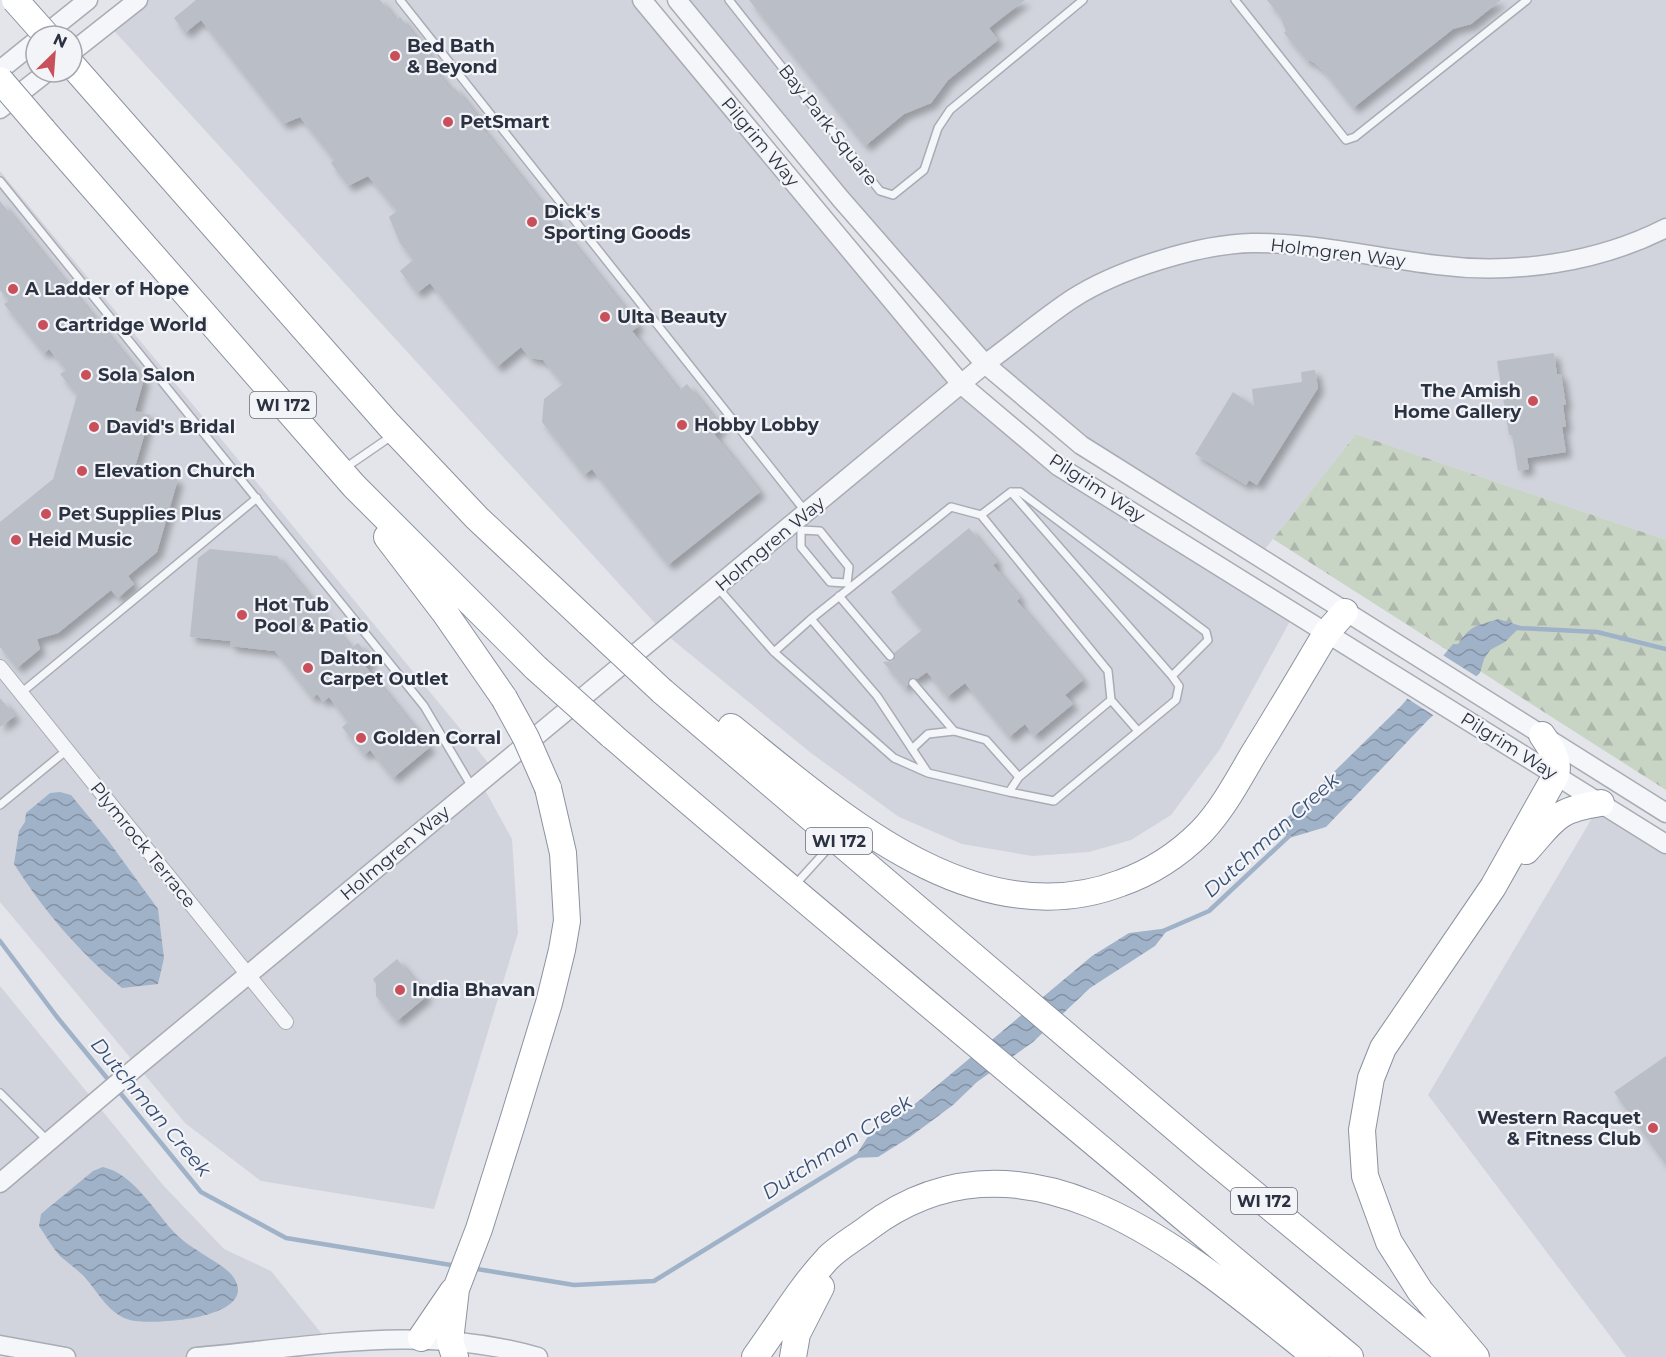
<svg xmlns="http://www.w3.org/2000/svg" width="1666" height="1357" font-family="Montserrat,sans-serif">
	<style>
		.built { fill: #d1d4dc }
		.forest { fill: url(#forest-firs) }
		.water { fill: url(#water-waves) }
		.pier { fill: #e3e5ea }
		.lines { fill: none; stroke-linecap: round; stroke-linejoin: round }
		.stream { stroke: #a0b2c8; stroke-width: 4.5 }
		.building { fill: #babec7; filter: url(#shadow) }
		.service-casing { stroke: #a8acb4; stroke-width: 10 }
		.minor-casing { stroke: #a8acb4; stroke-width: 16 }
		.tertiary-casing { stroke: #a8acb4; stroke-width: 21 }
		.motorway-casing { stroke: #8b92a0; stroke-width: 28 }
		.service { stroke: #f5f6f9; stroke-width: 7 }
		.minor { stroke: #f5f6f9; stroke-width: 14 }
		.tertiary { stroke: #f5f6f9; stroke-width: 18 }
		.motorway { stroke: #fff; stroke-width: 26 }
		.motorway-bridge-casing { stroke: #8b92a0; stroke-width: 28; stroke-linecap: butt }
		.motorway-bridge { stroke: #fff; stroke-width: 26 }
		.poi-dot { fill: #c94f5b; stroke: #f3f4f8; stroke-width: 2 }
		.labels { text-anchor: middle; stroke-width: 4.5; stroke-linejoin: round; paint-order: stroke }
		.shield { fill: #f3f4f8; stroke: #676c79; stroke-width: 1.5 }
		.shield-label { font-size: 16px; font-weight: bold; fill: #2b3242 }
		.poi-label { font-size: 18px; font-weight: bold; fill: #2b3242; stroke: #f3f4f8; text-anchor: start }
		.street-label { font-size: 18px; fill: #2b3242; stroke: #f3f4f8 }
		.water-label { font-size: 20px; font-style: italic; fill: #374f74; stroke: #f3f4f8 }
	</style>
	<defs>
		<pattern id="forest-firs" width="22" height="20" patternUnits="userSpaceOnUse" patternTransform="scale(1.5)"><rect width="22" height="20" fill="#c8d4c4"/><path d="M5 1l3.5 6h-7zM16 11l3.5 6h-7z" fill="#acb6aa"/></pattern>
		<pattern id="water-waves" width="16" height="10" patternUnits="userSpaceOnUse" patternTransform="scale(1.5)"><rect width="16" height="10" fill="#a0b2c8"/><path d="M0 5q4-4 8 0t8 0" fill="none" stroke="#8391a4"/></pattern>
		<filter id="shadow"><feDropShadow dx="5.5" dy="5.5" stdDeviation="3" flood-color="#0004"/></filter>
	</defs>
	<rect width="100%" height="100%" fill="#e3e5ea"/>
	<path class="built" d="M 138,0 L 642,0 L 962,385 L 1058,466 L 1295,612 L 1220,749 L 1171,815 L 1131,840 L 1089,852 L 1032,856 L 962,844 L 899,817 L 811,753 L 663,632 L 108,24 Z
		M 677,0 L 1666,0 L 1666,540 L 1356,434 L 1258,558 L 1081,445 L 985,364 Z
		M 0,171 L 495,771 L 481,783 L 512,839 L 518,933 L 434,1209 L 261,1181 L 185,1123 L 0,902 Z
		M 1601,803 L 1666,844 L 1666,1357 L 1626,1357 L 1428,1095 Z
		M 0,986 L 163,1185 L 224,1249 L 271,1271 L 330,1344 L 196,1357 L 66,1357 L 0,1345 Z"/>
	<path class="forest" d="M 1356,434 L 1666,540 L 1666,790 L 1273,539 Z"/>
	<path class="water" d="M 1498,619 L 1521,626 L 1505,642 L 1490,650 L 1484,659 L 1480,673 L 1428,720 L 1326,827 L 1286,839 L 1287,818 L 1402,705 L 1453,644 L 1458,644 C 1472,624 1475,627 1498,619 Z
		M 60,792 L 71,795 L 107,839 L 158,909 L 164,958 L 158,984 L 122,988 C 79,952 44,911 14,864 L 19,831 L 25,822 L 26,813 L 50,793 Z
		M 1169,928 L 1155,946 L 1090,988 L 1033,1042 L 977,1082 L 953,1105 L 910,1137 L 878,1157 L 854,1158 L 871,1132 L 897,1118 L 921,1099 L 1092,956 L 1129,933 Z
		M 103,1167 C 133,1174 153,1209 173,1231 C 188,1249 226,1264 234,1278 C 260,1319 151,1326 130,1320 C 109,1314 100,1295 87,1280 C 80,1271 69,1264 60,1256 C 52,1247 46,1236 39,1226 L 41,1214 L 93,1171 Z"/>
	<path class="pier" d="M 1441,654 L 1479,678 L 1436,717 L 1405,697 Z"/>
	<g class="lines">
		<path class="stream" d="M 1517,628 L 1597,632 L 1666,649
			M 1163,931 L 1209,911 L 1289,836
			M 0,941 L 57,1017 L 111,1083
			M 117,1089 L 201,1192 L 286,1238 L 457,1266
			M 471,1268 L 574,1285 L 654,1281 L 857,1156"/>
	</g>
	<path class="building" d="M 196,0 L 380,0 L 396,20 L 400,17 L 433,59 L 429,62 L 451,90 L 454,87 L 481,121 L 478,123 L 639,326 L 632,331 L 679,391 L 687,384 L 722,428 L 714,434 L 760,492 L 668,565 L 592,469 L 584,475 L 542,422 L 544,399 L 563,384 L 543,360 L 530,358 L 521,347 L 497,367 L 430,283 L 417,293 L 400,271 L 413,260 L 400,243 L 389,217 L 397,211 L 368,176 L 348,186 L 331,163 L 334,160 L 300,117 L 283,124 L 201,20 L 185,33 L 174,18 Z
		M 749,0 L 1025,0 L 989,28 L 998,40 L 948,80 L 931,103 L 904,114 L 865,146 Z
		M 1267,0 L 1501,0 L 1471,24 L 1453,29 L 1353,108 L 1323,70 L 1310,60 L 1308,62 L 1284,33 L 1286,31 L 1280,16 Z
		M 0,201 L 144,379 L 135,411 L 150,415 L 135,467 L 178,479 L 157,552 L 128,576 L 134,584 L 118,598 L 111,590 L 58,633 L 37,639 L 40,649 L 17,668 L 0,647 L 0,522 L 53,479 L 77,395 L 60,374 L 66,370 L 49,349 L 44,354 L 4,304 L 9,301 L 0,290 Z
		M 1554,353 L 1557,374 L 1561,374 L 1566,405 L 1563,405 L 1566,427 L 1562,427 L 1566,452 L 1527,458 L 1529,469 L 1518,471 L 1512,435 L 1509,435 L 1497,361 Z
		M 1315,370 L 1318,388 L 1257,485 L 1249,480 L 1246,485 L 1195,454 L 1233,392 L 1254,406 L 1252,389 L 1302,382 L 1301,372 Z
		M 969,528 L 997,562 L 993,565 L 1020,598 L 1017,601 L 1083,680 L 1065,695 L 1073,704 L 1034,736 L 1025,724 L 1009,737 L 965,683 L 947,697 L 927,672 L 917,679 L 910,678 L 906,689 L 883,662 L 893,661 L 894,653 L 922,630 L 891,592 Z
		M 210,549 L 277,556 L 351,648 L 358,643 L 372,660 L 365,666 L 430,747 L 393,778 L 370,750 L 364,755 L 342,727 L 348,722 L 329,697 L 323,702 L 317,694 L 312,698 L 275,651 L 230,646 L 231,641 L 190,637 L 198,558 Z
		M 0,698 L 15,716 L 0,727 Z
		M 397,959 L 427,996 L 397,1021 L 376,996 L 376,984 L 373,979 Z
		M 1666,1056 L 1666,1165 L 1614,1092 Z"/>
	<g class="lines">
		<g class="service-casing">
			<path id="service" d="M 400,0 L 805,511
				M 729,0 L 880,191 L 893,195 L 924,170 L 938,128 L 950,110 L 1083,0
				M 1235,0 L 1346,140 L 1355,137 L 1527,0
				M 0,181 L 424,706 L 472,787
				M 345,468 L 393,435
				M 951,507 L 981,515 L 1108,671 L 1111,700 L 1019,777 L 1009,792 L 928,773 L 877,696 L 811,619 Z
				M 981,515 L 1011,492 L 1020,492 L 1206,632 L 1208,640 L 1172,676 L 1011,492
				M 796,522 L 801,530 L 801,547 L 830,582 L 847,583 L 849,567 L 820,531 L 801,530
				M 717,587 L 774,652 L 894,758 L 928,773
				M 839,596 L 890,656
				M 774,652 L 811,619
				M 913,683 L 954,731 L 986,740 L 1019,777
				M 21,693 L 257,498
				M 1111,700 L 1138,731
				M 912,749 L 928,734 L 954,731
				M 1009,792 L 1054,801 L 1176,700 L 1179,686 L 1172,676
				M 0,805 L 67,750
				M 794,886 L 833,843
				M 0,1093 L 47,1140"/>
		</g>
		<g class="minor-casing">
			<path id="minor" d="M 0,667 L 286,1022"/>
		</g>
		<g class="tertiary-casing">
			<path id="tertiary" d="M 642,0 L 962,385 L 1058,466 L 1666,844
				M 677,0 L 840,198 L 985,364 L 1081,445 L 1666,813
				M 43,36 L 88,0
				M 72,52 L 138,0
				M 0,70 L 36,41
				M 0,109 L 47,72
				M 0,1183 L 127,1075 L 985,364 C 1014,343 1042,319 1072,299 C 1117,270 1199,244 1252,243 C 1314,242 1376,258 1437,265 C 1513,275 1597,263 1666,228
				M 0,1345 L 66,1357
				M 196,1357 C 313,1347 422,1323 538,1357"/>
		</g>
		<g class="motorway-casing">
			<path id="motorway" d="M 72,65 L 388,424 L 477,518 L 589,623
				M 43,130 L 354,486 L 536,668
				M 387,537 L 445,613 L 504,698
				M 662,691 L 1207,1155 L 1452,1357
				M 731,727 C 837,812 975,939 1121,883 C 1152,872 1178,855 1201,832 C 1223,809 1238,780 1254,753 C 1279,713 1303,672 1327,632 L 1345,612
				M 611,735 C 855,945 1104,1150 1350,1357
				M 1526,851 C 1555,819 1555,810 1601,803
				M 421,1338 L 453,1291
				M 455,1357 L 450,1341 L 456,1289 L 479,1229 L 512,1124 L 549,1003 L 562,950 L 567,921 L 563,853 L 548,788
				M 755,1357 C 779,1324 800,1288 828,1258 C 839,1247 855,1238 868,1228 C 1028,1108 1193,1259 1316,1357
				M 793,1357 L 797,1334 L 821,1287
				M 1476,1357 L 1420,1291 L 1389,1242 L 1365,1176 L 1362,1130 L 1371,1078 L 1383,1048 L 1493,887 L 1556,775 C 1560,760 1550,747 1542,735"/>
		</g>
		<use href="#service" class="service"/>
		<use href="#minor" class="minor"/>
		<use href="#tertiary" class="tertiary"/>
		<use href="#motorway" class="motorway"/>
		<g class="motorway-bridge-casing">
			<path id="motorway-bridge" d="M 15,0 L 47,36
				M 0,80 L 43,130
				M 589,623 L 662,691
				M 536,668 L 611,735
				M 504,698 L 526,738 L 548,788"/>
		</g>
		<use href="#motorway-bridge" class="motorway-bridge"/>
	</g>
	<g class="poi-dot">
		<circle cx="395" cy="56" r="6"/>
		<circle cx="448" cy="122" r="6"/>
		<circle cx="532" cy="222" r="6"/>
		<circle cx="13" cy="289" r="6"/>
		<circle cx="605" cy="317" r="6"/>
		<circle cx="43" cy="325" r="6"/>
		<circle cx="86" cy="375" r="6"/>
		<circle cx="1533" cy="401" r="6"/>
		<circle cx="682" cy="425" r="6"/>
		<circle cx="94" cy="427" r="6"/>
		<circle cx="82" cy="471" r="6"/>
		<circle cx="46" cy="514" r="6"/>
		<circle cx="16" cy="540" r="6"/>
		<circle cx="242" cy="615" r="6"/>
		<circle cx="308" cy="668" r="6"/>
		<circle cx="361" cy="738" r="6"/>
		<circle cx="400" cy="990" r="6"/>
		<circle cx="1653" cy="1128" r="6"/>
	</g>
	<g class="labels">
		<g class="shield">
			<rect x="250" y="392" width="66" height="26" rx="4.5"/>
			<rect x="806" y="828" width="66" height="26" rx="4.5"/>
			<rect x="1231" y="1188" width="66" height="26" rx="4.5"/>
		</g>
		<g class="shield-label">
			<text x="283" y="411">WI 172</text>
			<text x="839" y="847">WI 172</text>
			<text x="1264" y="1207">WI 172</text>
		</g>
		<g class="poi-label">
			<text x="407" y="52">Bed Bath<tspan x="407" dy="21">&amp; Beyond</tspan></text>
			<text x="460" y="128">PetSmart</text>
			<text x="544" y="218">Dick's<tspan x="544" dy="21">Sporting Goods</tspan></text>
			<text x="25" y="295">A Ladder of Hope</text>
			<text x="617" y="323">Ulta Beauty</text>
			<text x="55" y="331">Cartridge World</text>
			<text x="98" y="381">Sola Salon</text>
			<text x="1521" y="397" text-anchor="end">The Amish<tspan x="1521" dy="21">Home Gallery</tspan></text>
			<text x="694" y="431">Hobby Lobby</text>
			<text x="106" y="433">David's Bridal</text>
			<text x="94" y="477">Elevation Church</text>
			<text x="58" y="520">Pet Supplies Plus</text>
			<text x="28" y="546">Heid Music</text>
			<text x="254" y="611">Hot Tub<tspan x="254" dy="21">Pool &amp; Patio</tspan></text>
			<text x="320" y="664">Dalton<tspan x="320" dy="21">Carpet Outlet</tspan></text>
			<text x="373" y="744">Golden Corral</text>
			<text x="412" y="996">India Bhavan</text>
			<text x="1641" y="1124" text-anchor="end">Western Racquet<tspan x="1641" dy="21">&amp; Fitness Club</tspan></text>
		</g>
		<g class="street-label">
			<text transform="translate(828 125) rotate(52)" y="6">Bay Park Square</text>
			<text transform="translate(760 142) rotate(50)" y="6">Pilgrim Way</text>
			<text transform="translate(1338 253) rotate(7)" y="6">Holmgren Way</text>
			<text transform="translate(1097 488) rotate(33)" y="6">Pilgrim Way</text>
			<text transform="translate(770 544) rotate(-40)" y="6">Holmgren Way</text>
			<text transform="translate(1509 746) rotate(32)" y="6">Pilgrim Way</text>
			<text transform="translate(143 845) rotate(51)" y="6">Plymrock Terrace</text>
			<text transform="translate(395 853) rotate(-40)" y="6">Holmgren Way</text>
		</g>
		<g class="water-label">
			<text transform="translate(1271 835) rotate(-42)" y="7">Dutchman Creek</text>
			<text transform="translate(151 1107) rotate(50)" y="7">Dutchman Creek</text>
			<text transform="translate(837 1147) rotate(-33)" y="7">Dutchman Creek</text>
		</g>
	</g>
	<g transform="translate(54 54) rotate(25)"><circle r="28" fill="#f3f4f8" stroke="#a3a6af" stroke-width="1.5"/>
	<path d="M0-4.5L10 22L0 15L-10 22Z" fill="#c94f5b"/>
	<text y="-9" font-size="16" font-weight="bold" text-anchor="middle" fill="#2b3242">N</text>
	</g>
</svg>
